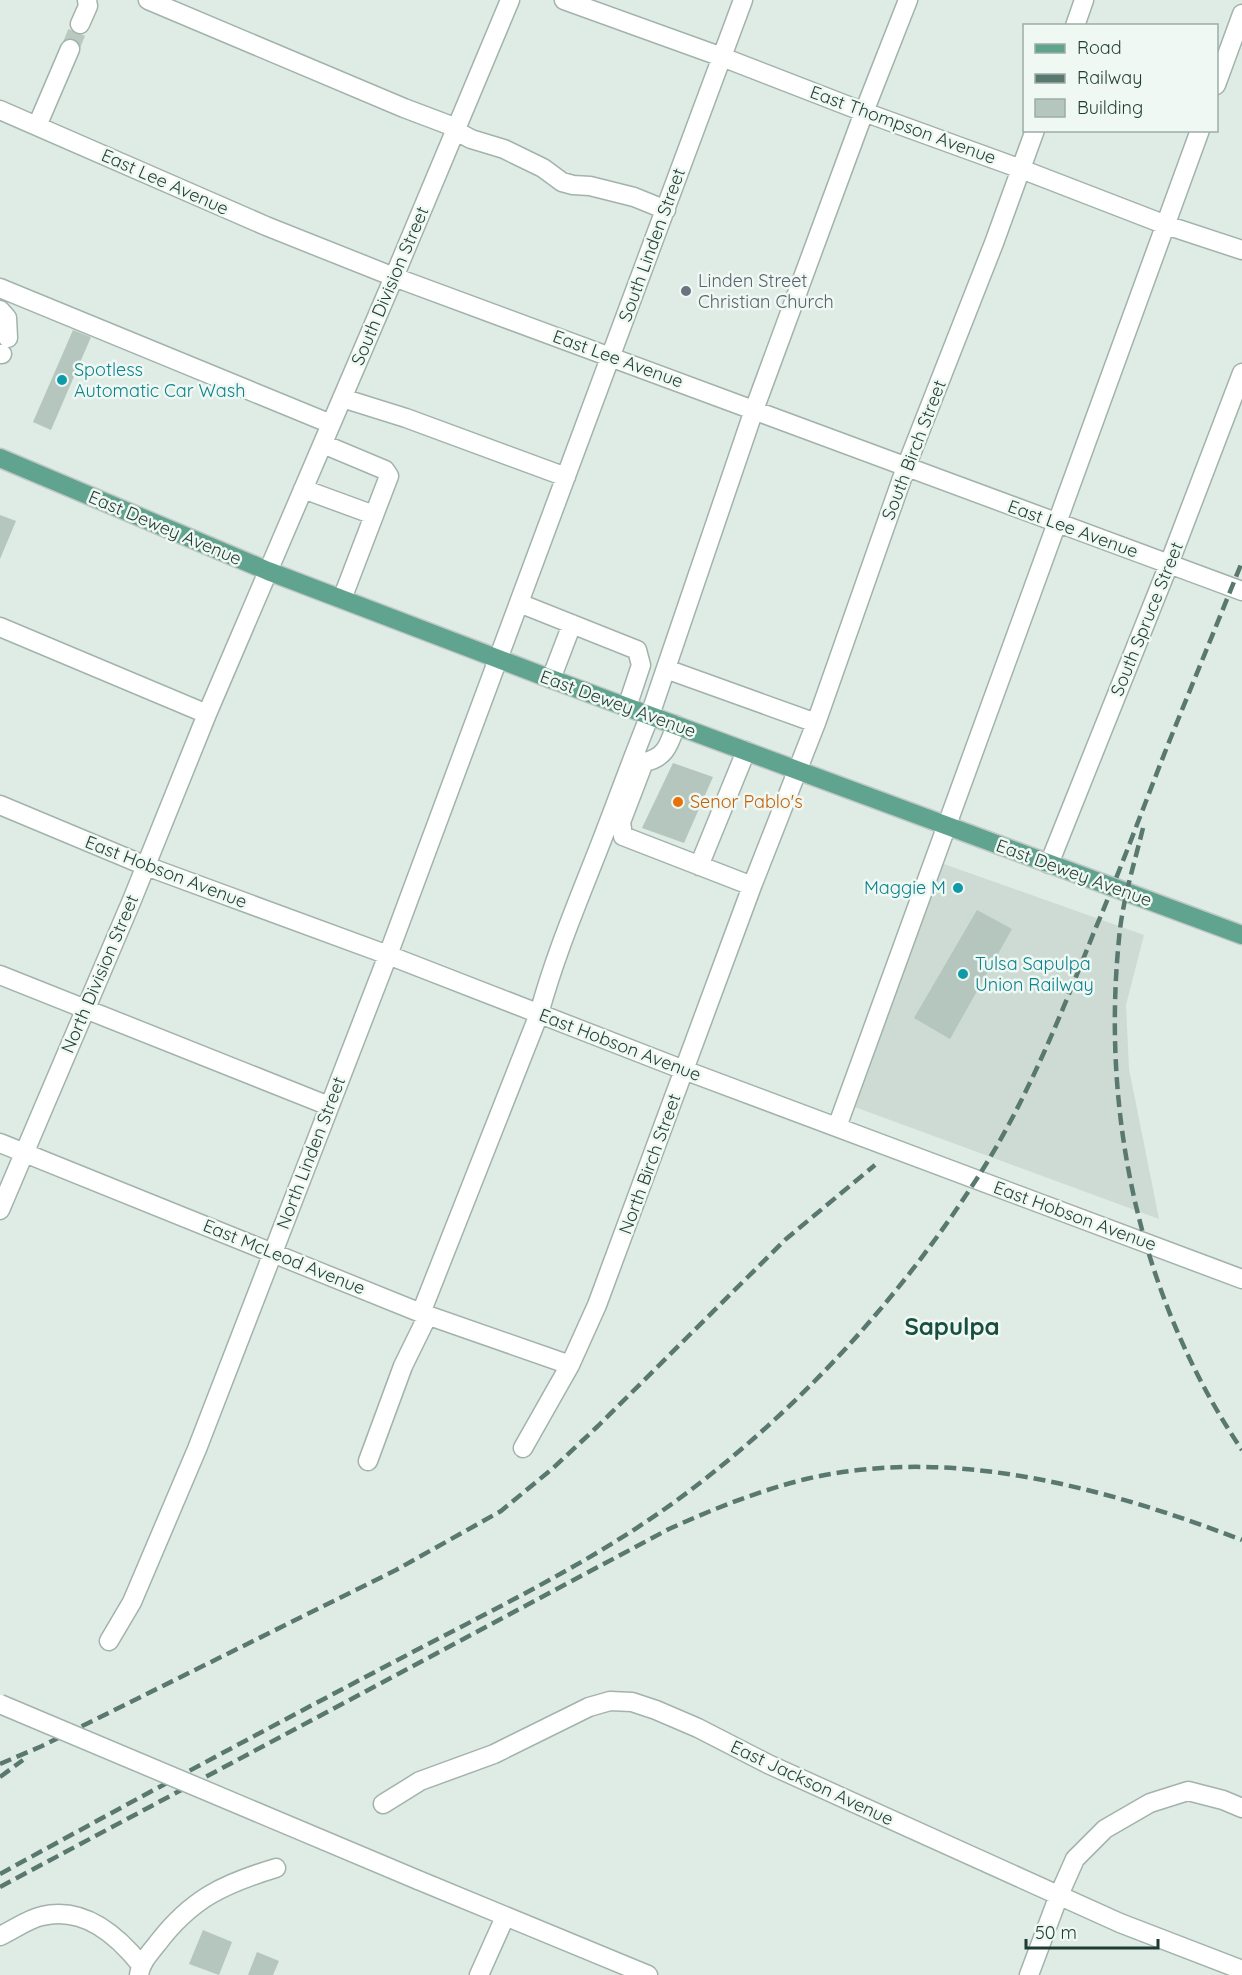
<svg xmlns="http://www.w3.org/2000/svg" width="1242" height="1975" font-family="Quicksand,sans-serif">
	<style>
		.built { fill: #cddbd4 }
		.building { fill: #b4c6be }
		.lines { fill: none; stroke-linecap: round; stroke-linejoin: round }
		.minor-tunnel { stroke: #b9c8c1; stroke-width: 18; stroke-dasharray: 18 9; stroke-linecap: butt }
		.minor-casing { stroke: #a2b3ac; stroke-width: 21 }
		.major-casing { stroke: #c0c8c6; stroke-width: 21 }
		.minor { stroke: #fff; stroke-width: 18 }
		.major { stroke: #60a490; stroke-width: 18 }
		.rail { stroke: #59786f; stroke-width: 4.5; stroke-dasharray: 12 6; stroke-linecap: butt }
		.minor-bridge-casing { stroke: #a2b3ac; stroke-width: 21; stroke-linecap: butt }
		.minor-bridge { stroke: #fff; stroke-width: 18 }
		.worship-dot { fill: #6b7280; stroke: #eff8f3; stroke-width: 2 }
		.culture-dot { fill: #0f9aa8; stroke: #eff8f3; stroke-width: 2 }
		.food-dot { fill: #e8710a; stroke: #eff8f3; stroke-width: 2 }
		.labels { text-anchor: middle; stroke-width: 5; stroke-linejoin: round; paint-order: stroke }
		.street-label { font-size: 18px; fill: #1f3c33; stroke: #eff8f3 }
		.worship-label { font-size: 18px; fill: #5b616d; stroke: #eff8f3; text-anchor: start }
		.culture-label { font-size: 18px; fill: #0d838f; stroke: #eff8f3; text-anchor: start }
		.food-label { font-size: 18px; fill: #c56008; stroke: #eff8f3; text-anchor: start }
		.district-label { font-size: 24px; font-weight: bold; fill: #194f40; stroke: #eff8f3 }
	</style>
	<rect width="100%" height="100%" fill="#dfebe5"/>
	<path class="built" d="M 941,863 L 1144,935 L 1126,1005 L 1129,1069 L 1159,1219 L 852,1106 Z"/>
	<path class="building" d="M 73,330 L 91,337 L 51,430 L 33,422 Z
		M 0,515 L 16,521 L 0,559 Z
		M 673,763 L 713,777 L 684,843 L 642,828 Z
		M 977,910 L 1012,929 L 950,1039 L 914,1018 Z
		M 203,1930 L 232,1942 L 219,1975 L 189,1964 Z
		M 257,1952 L 279,1961 L 273,1975 L 248,1975 Z"/>
	<g class="lines">
		<path class="minor-tunnel" d="M 70,49 L 80,24"/>
		<g class="minor-casing">
			<path id="minor" d="M 148,0 L 404,108 L 457,128
				M 564,0 L 722,57 L 864,112 L 1021,169 L 1166,225 L 1242,250
				M 80,24 L 88,6 L 87,0
				M 1075,26 L 1084,0
				M 1216,85 L 1242,14
				M 0,110 L 266,226 L 394,277 L 1242,591
				M 37,126 L 70,49
				M 456,131 L 471,139 L 504,149 L 543,168 L 562,182 L 573,185 L 590,186 L 634,197 L 666,210
				M 0,288 L 331,424
				M 0,310 L 7,318 L 8,338
				M 0,354 L 2,354
				M 342,398 L 406,418 L 566,477
				M 323,444 L 385,470 L 389,476 L 342,599
				M 303,489 L 374,515
				M 519,603 L 637,650 L 641,665 L 627,707
				M 0,627 L 207,714
				M 666,669 L 816,723
				M 551,679 L 572,624
				M 676,725 C 669,744 666,758 644,762 L 621,822 L 623,836 L 752,886
				M 0,805 L 146,866 L 388,955 L 684,1070 L 1242,1279
				M 1049,864 L 1169,564 L 1242,373
				M 699,866 L 746,751
				M 0,975 L 329,1106
				M 837,1127 L 1200,130
				M 0,1143 L 421,1313 L 570,1365
				M 0,1210 L 132,900 L 207,714 L 394,277 L 510,0
				M 421,1313 L 539,1014 C 556,951 582,892 605,832 C 620,793 634,754 650,715 L 754,410 L 864,112 L 908,0
				M 523,1448 L 570,1365 L 597,1305 L 752,886 L 816,723 L 906,467 L 994,243 L 1035,130
				M 368,1461 L 403,1366 L 428,1315
				M 109,1641 L 132,1602 L 197,1449 L 388,955 L 743,0
				M 383,1804 L 420,1781 L 494,1754 L 589,1707 L 610,1701 L 632,1702 L 656,1710 L 698,1728 L 768,1764 L 1120,1923 L 1242,1970
				M 418,1880 L 648,1975
				M 0,1936 C 13,1930 28,1919 42,1916 C 84,1906 117,1935 141,1965
				M 139,1975 C 141,1962 149,1954 157,1944 C 191,1899 223,1884 276,1868
				M 479,1975 L 505,1917
				M 1029,1975 L 1059,1895 L 1075,1859 L 1105,1829 L 1150,1803 L 1188,1791 L 1223,1800 L 1242,1808"/>
		</g>
		<g class="major-casing">
			<path id="major" d="M 0,458 L 268,571 L 551,679 L 1242,935"/>
		</g>
		<use href="#minor" class="minor"/>
		<use href="#major" class="major"/>
		<path class="rail" d="M 1143,828 C 1134,865 1122,902 1119,939 C 1101,1117 1141,1301 1242,1450
			M 0,1764 L 42,1746 L 396,1570 L 501,1511 L 552,1469 L 598,1426 L 786,1239 L 875,1165
			M 0,1777 L 23,1760
			M 0,1874 C 136,1799 272,1726 409,1654 C 504,1604 602,1557 688,1492 C 801,1407 899,1299 976,1180 C 1026,1103 1060,1017 1094,932 C 1120,871 1143,808 1167,747 C 1192,685 1217,624 1242,562
			M 0,1887 L 669,1529 C 713,1509 758,1491 806,1479 C 952,1445 1106,1488 1242,1540"/>
		<g class="minor-bridge-casing">
			<path id="minor-bridge" d="M 0,1704 L 418,1880"/>
		</g>
		<use href="#minor-bridge" class="minor-bridge"/>
	</g>
	<circle class="worship-dot" cx="686" cy="291" r="6"/>
	<g class="culture-dot">
		<circle cx="62" cy="380" r="6"/>
		<circle cx="958" cy="888" r="6"/>
		<circle cx="963" cy="974" r="6"/>
	</g>
	<circle class="food-dot" cx="678" cy="802" r="6"/>
	<g class="labels">
		<g class="street-label">
			<text transform="translate(903 125) rotate(20)" y="6">East Thompson Avenue</text>
			<text transform="translate(165 182) rotate(24)" y="6">East Lee Avenue</text>
			<text transform="translate(652 245) rotate(-70)" y="6">South Linden Street</text>
			<text transform="translate(390 286) rotate(-67)" y="6">South Division Street</text>
			<text transform="translate(618 359) rotate(20)" y="6">East Lee Avenue</text>
			<text transform="translate(914 450) rotate(-69)" y="6">South Birch Street</text>
			<text transform="translate(165 528) rotate(23)" y="6">East Dewey Avenue</text>
			<text transform="translate(1073 529) rotate(20)" y="6">East Lee Avenue</text>
			<text transform="translate(1147 619) rotate(-68)" y="6">South Spruce Street</text>
			<text transform="translate(618 704) rotate(20)" y="6">East Dewey Avenue</text>
			<text transform="translate(166 872) rotate(21)" y="6">East Hobson Avenue</text>
			<text transform="translate(1074 873) rotate(20)" y="6">East Dewey Avenue</text>
			<text transform="translate(100 974) rotate(-67)" y="6">North Division Street</text>
			<text transform="translate(620 1045) rotate(21)" y="6">East Hobson Avenue</text>
			<text transform="translate(311 1153) rotate(-69)" y="6">North Linden Street</text>
			<text transform="translate(650 1164) rotate(-70)" y="6">North Birch Street</text>
			<text transform="translate(1075 1216) rotate(20)" y="6">East Hobson Avenue</text>
			<text transform="translate(284 1257) rotate(22)" y="6">East McLeod Avenue</text>
			<text transform="translate(812 1783) rotate(25)" y="6">East Jackson Avenue</text>
		</g>
		<g class="worship-label">
			<text x="698" y="287">Linden Street<tspan x="698" dy="21">Christian Church</tspan></text>
		</g>
		<g class="culture-label">
			<text x="74" y="376">Spotless<tspan x="74" dy="21">Automatic Car Wash</tspan></text>
			<text x="946" y="894" text-anchor="end">Maggie M</text>
			<text x="975" y="970">Tulsa Sapulpa<tspan x="975" dy="21">Union Railway</tspan></text>
		</g>
		<g class="food-label">
			<text x="690" y="808">Senor Pablo's</text>
		</g>
		<g class="district-label">
			<text x="952" y="1335">Sapulpa</text>
		</g>
	</g>
	<rect x="1023" y="24" width="195" height="108" fill="#eff8f3" stroke="#9cada6" stroke-width="1.5"/>
	<rect x="1035" y="44" width="30" height="9" fill="#60a490" stroke="#9cada6" stroke-width="1.5"/>
	<text x="1077" y="54" font-size="18" fill="#1f3c33">Road</text>
	<rect x="1035" y="74" width="30" height="9" fill="#59786f" stroke="#9cada6" stroke-width="1.5"/>
	<text x="1077" y="84" font-size="18" fill="#1f3c33">Railway</text>
	<rect x="1035" y="99" width="30" height="18" fill="#b4c6be" stroke="#9cada6" stroke-width="1.5"/>
	<text x="1077" y="114" font-size="18" fill="#1f3c33">Building</text>
	<path d="M1026 1939v9h132v-9" fill="none" stroke="#1f3c33" stroke-width="3"/>
	<text x="1035" y="1939" font-size="18" fill="#1f3c33" stroke="#eff8f3" stroke-width="4.5" paint-order="stroke">50 m</text>
</svg>
